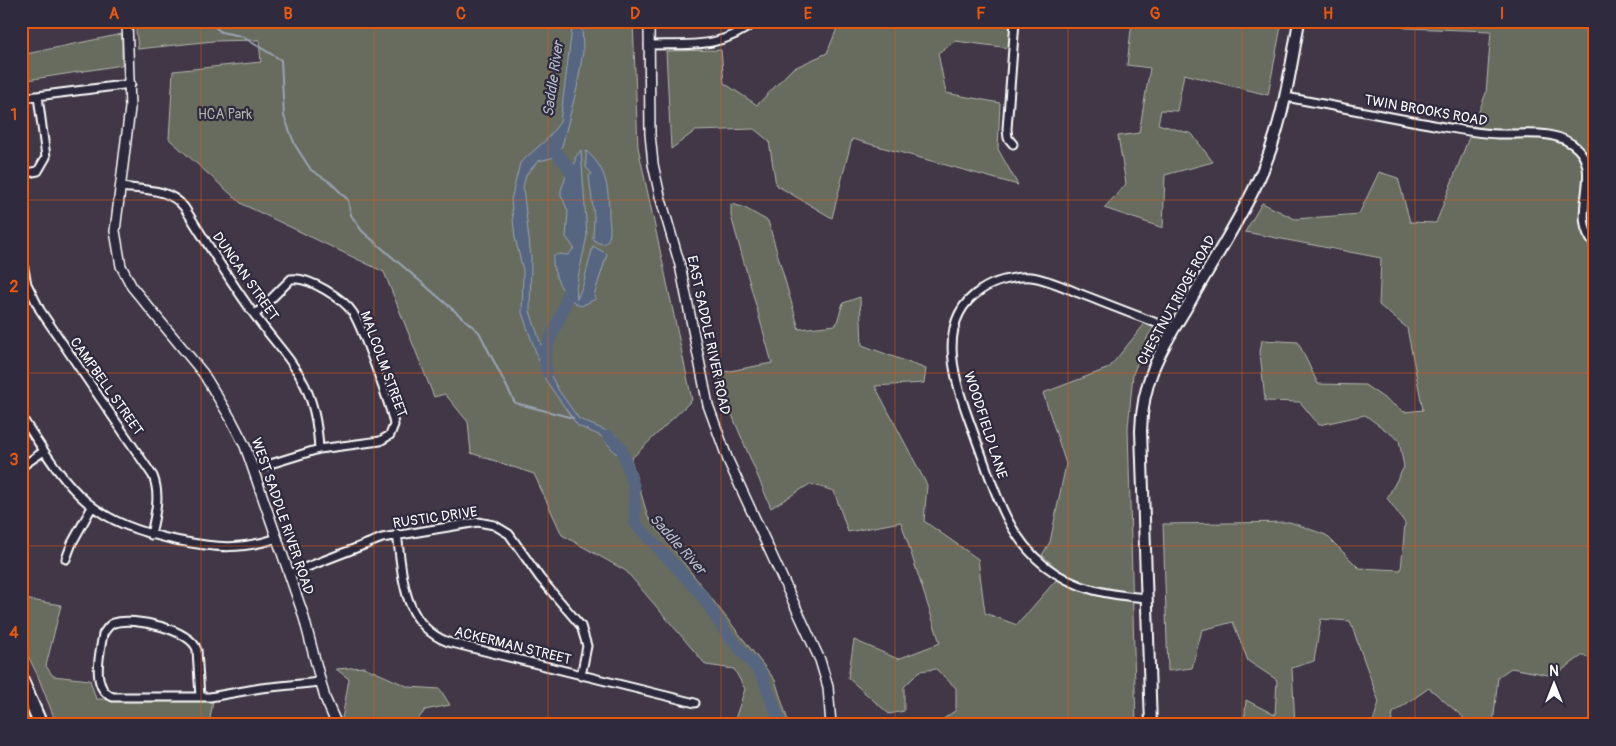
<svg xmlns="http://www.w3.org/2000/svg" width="1616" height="746" font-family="Pangolin,sans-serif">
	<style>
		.green { fill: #676c5e; stroke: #b3b6ae }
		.water { fill: #566680; stroke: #9aa3b3 }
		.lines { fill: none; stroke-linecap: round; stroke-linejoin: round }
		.stream { stroke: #9aa3b3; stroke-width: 2 }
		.river { stroke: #566680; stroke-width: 12 }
		.minor-casing { stroke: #fff; stroke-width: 11 }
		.tertiary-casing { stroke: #fff; stroke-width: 12 }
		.secondary-casing { stroke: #fff; stroke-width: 14 }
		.trunk-casing { stroke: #fff; stroke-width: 16 }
		.minor { stroke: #2f2a3d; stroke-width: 7 }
		.tertiary { stroke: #2f2a3d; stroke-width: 9 }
		.secondary { stroke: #2f2a3d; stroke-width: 10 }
		.trunk { stroke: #2f2a3d; stroke-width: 12 }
		.grid { fill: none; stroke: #e8590c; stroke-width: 1; stroke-opacity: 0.55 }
		.labels { text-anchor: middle; stroke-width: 4.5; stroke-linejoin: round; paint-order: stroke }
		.street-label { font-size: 14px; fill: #fff; stroke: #2f2a3d }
		.park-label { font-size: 14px; fill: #b3b6ae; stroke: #2f2a3d }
		.water-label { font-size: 15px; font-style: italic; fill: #b3bac6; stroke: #2f2a3d }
		.neatline { fill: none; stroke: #e8590c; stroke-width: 2 }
		.grid-label { font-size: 16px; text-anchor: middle; font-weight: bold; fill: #e8590c }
	</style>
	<rect width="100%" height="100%" fill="#413746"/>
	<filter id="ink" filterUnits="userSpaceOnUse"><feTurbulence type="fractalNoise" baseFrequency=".02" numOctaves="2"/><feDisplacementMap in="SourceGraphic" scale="10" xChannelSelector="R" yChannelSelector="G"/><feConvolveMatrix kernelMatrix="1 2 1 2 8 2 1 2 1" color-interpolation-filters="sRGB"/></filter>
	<g filter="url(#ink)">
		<path class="green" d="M 135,21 L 633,21 L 638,147 L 692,400 L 631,459 L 648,517 L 775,680 L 788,721 L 800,725 L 733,725 L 745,689 L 734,669 L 706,665 L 626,571 L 562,535 L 534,474 L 471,453 L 468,422 L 445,394 L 434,397 L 384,272 L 242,204 L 169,139 L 173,71 L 261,62 L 259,40 L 213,41 L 138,49 Z
			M 840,21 L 941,21 L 960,25 L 963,21 L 1013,21 L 1010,48 L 955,41 L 938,53 L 946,93 L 1000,103 L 998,149 L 1018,185 L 852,139 L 832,218 L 776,185 L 769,141 L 754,129 L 695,131 L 671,149 L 666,51 L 721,50 L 724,83 L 757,105 L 792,69 L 827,53 Z
			M 1132,21 L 1282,21 L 1268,95 L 1184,74 L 1177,111 L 1161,110 L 1158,124 L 1192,134 L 1213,162 L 1165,175 L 1163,228 L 1104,208 L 1126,184 L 1118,136 L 1139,133 L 1150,68 L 1127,65 Z
			M 1383,21 L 1595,21 L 1595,662 L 1583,655 L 1554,676 L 1511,668 L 1498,677 L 1493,725 L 1464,725 L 1464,718 L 1429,688 L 1393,713 L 1391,725 L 1372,725 L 1379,702 L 1350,621 L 1321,619 L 1314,661 L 1292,668 L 1295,725 L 1244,725 L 1246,700 L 1275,715 L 1277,680 L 1248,661 L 1233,622 L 1202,630 L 1192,668 L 1168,671 L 1163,524 L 1290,522 L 1326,535 L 1359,568 L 1401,570 L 1405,523 L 1387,498 L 1404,467 L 1399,440 L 1365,415 L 1319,425 L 1300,402 L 1265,401 L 1260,352 L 1262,340 L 1298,342 L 1318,384 L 1365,385 L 1404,412 L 1423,410 L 1407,328 L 1379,305 L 1381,258 L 1245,232 L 1262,203 L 1295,219 L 1359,214 L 1379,172 L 1398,178 L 1410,222 L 1436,223 L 1486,93 L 1491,31 L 1406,28 Z
			M 122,34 L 122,65 L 21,81 L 21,55 Z
			M 731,204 L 743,207 L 768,221 L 799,329 L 836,325 L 843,303 L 860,297 L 862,345 L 926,369 L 924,383 L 875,386 L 927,485 L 924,521 L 978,559 L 985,613 L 1017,625 L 1062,573 L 1042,555 L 1050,542 L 1066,464 L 1043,393 L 1109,368 L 1151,316 L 1158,320 L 1148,336 L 1133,374 L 1128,428 L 1136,725 L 935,725 L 956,710 L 956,688 L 936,669 L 920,671 L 904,687 L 904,711 L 889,714 L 848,678 L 854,640 L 898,659 L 940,643 L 901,522 L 848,532 L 834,491 L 810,484 L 771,508 L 722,391 L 719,373 L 772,363 L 731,216 Z
			M 21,593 L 24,599 L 61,605 L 46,666 L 53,676 L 90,680 L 96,699 L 213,701 L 209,725 L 57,725 L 37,674 L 21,642 Z
			M 364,667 L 409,687 L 440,689 L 450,705 L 425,710 L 414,725 L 327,725 L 342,719 L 349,679 L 336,669 Z"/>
		<path class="water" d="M 573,21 L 580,21 L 582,24 L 583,52 L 577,88 L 562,146 L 552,158 L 538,161 L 526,175 L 523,187 L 531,257 L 530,311 L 552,378 L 559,391 L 579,419 L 616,435 L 622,445 L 616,454 L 601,436 L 578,426 L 546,381 L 522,313 L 523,270 L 515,238 L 511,200 L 520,163 L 547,139 L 560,122 Z
			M 581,150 L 587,236 L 576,287 L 577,299 L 583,285 L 593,246 L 607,254 L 594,296 L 596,299 L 581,306 C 564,299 552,275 553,257 C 560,252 561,255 568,255 L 574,248 L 566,237 L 568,211 L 561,195 L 561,190 L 567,174 L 575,163 L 575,158 Z
			M 586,151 C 608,169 609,192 609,218 C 610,227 612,237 605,244 L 598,243 L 593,239 L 594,217 L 589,176 L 592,174 L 586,167 Z"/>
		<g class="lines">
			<path class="stream" d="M 208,21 L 221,32 L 241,36 L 281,60 L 284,116 L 295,145 L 311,170 L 330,182 L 348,200 L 351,215 L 362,231 L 479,332 L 515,403 L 573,418"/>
			<path class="river" d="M 557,138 L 553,148 L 569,168 L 575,183
				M 547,372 C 539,353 556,328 563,310 C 566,300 568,290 571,280
				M 608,436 L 621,447 L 634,487 L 635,523 L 701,594 L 725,632 L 761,673 L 781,725"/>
			<g class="minor-casing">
				<path id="minor" d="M 649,45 C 690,44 722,49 756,21
					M 1286,97 C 1328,105 1370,113 1412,121 C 1441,126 1469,133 1498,134 C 1524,135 1557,128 1578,149 C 1603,175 1568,216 1595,245
					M 21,98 L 131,84
					M 1013,144 L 1008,138 L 1007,129 L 1015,21
					M 21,174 L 38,171 L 46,157 L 38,96
					M 121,187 C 143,190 169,188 184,207 C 204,238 223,270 244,300 C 283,359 315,371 319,449
					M 21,254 L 27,284 L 40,310 L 153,476 C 161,496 155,514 151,535
					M 21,416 C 70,491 87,522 180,541 C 218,548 240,550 278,538
					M 21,467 L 44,451
					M 254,469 L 319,449 L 380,441 L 390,435 L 394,425 C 392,409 362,327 353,313 C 344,299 308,276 291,279 L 255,315
					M 397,534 C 403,576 402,624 448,642 L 695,703
					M 66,559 L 72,543 L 92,507
					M 289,574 L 382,538 L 478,522 L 494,525 L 509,534 L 540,578 L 581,626 L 587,646 L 581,676
					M 1147,598 C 1109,595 1076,590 1045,566 C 1006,535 994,488 977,442 C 961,397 928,324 981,290 C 994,281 1015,276 1031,277 C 1048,279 1066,288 1081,294 C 1112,306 1142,318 1173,329
					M 200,697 L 197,650 C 192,630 133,616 114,623 C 109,624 106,630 103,634 C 100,653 90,689 113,697 L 210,697 L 261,688 L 320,682"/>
			</g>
			<g class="tertiary-casing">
				<path id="tertiary" d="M 127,21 L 130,108 L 115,231 L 121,266 L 132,287 L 203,373 L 231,419 L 245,446 L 303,614 L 325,698 L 337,725
					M 649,21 L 650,134 L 653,164 L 660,196 L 680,265 L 708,405 L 728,460 L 820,660 L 828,687 L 831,725"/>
			</g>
			<g class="secondary-casing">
				<path id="secondary" d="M 1151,725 L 1141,431 C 1142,378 1162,348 1188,305 C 1210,266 1234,229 1254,189 C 1281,136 1289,79 1299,21"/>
			</g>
			<g class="trunk-casing">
				<path id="trunk" d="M 21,678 L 41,725
					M 21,716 L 25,725"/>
			</g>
			<use href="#minor" class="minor"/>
			<use href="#tertiary" class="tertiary"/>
			<use href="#secondary" class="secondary"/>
			<use href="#trunk" class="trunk"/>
		</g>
	</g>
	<path class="grid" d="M 201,21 L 201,725M 374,21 L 374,725M 548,21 L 548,725M 721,21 L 721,725M 895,21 L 895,725M 1068,21 L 1068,725M 1242,21 L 1242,725M 1415,21 L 1415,725M 21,200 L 1595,200M 21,373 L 1595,373M 21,546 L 1595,546"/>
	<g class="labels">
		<g class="street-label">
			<text transform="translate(1426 110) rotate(10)" y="5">TWIN BROOKS ROAD</text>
			<text transform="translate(246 276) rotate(55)" y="5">DUNCAN STREET</text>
			<text transform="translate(1176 300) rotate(-61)" y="5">CHESTNUT RIDGE ROAD</text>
			<text transform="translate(709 335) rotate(78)" y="5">EAST SADDLE RIVER ROAD</text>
			<text transform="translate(384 364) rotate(70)" y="5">MALCOLM STREET</text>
			<text transform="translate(107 386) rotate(55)" y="5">CAMPBELL STREET</text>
			<text transform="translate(986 425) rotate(72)" y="5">WOODFIELD LANE</text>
			<text transform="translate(283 516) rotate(71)" y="5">WEST SADDLE RIVER ROAD</text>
			<text transform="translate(435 517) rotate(-8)" y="5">RUSTIC DRIVE</text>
			<text transform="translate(513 645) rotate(14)" y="5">ACKERMAN STREET</text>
		</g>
		<g class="park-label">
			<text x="225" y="119">HCA Park</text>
		</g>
		<g class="water-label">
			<text transform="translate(553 79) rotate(-82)" y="5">Saddle River</text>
			<text transform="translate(678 544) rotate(48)" y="5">Saddle River</text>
		</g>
	</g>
	<rect width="1616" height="746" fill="none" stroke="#2f2a3d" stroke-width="55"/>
	<g transform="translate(1554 684)" stroke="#2f2a3d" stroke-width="4" paint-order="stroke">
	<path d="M0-4L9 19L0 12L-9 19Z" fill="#ffffff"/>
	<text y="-8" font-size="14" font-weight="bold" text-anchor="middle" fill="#ffffff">N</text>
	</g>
	<rect x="28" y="28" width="1560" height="690" class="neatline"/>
	<g class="grid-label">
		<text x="114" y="19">A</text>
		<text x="288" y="19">B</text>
		<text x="461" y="19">C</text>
		<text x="635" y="19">D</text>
		<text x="808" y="19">E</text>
		<text x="981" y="19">F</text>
		<text x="1155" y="19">G</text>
		<text x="1328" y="19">H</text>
		<text x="1502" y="19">I</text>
		<text x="14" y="120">1</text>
		<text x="14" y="292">2</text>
		<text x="14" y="465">3</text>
		<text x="14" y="638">4</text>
	</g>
</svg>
